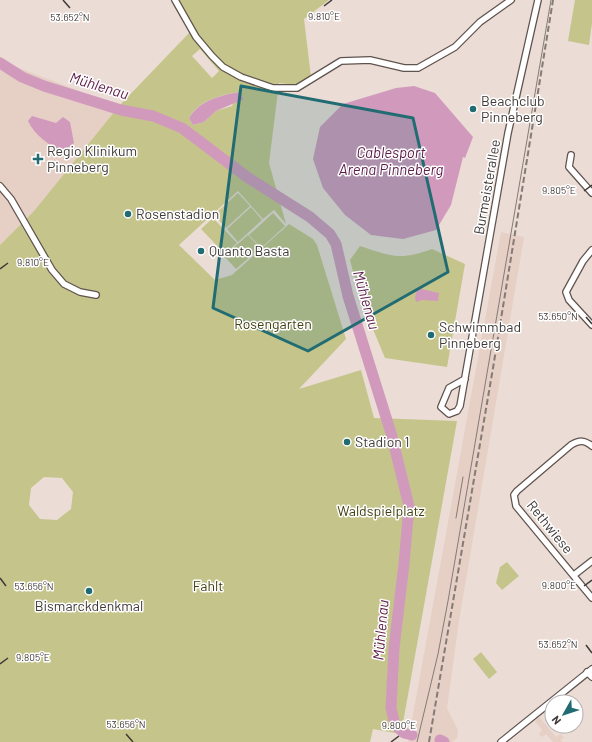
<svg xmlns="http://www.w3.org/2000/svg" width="592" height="742" font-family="Barlow,sans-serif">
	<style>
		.built { fill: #e6cfc5 }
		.green { fill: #c5c58b; fill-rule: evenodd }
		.water { fill: #d19abc }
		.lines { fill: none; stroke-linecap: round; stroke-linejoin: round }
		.river { stroke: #d19abc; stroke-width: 11 }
		.minor-casing { stroke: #60534e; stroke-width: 8 }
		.minor { stroke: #fff; stroke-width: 5.5 }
		.tram { stroke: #847a76; stroke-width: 1 }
		.rail { stroke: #847a76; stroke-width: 2; stroke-dasharray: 6 3; stroke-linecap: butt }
		.marked { fill: #216c72; fill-opacity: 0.2; stroke: #216c72; stroke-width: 3; stroke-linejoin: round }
		.ticks { fill: none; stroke: #3f3937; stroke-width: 1.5 }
		.poi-dot { fill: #216c72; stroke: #fff; stroke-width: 1.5 }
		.labels { text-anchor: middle; stroke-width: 3; stroke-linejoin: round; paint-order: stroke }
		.poi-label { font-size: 14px; fill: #3f3937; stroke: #fff; text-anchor: start }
		.street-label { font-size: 14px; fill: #3f3937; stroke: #fff }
		.park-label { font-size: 14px; fill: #403f10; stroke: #fff }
		.water-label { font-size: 15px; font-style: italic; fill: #5d1c49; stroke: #fff }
		.ticks-label { font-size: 10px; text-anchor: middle; fill: #3f3937; stroke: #fff; stroke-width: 3; stroke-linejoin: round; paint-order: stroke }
	</style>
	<rect width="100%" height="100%" fill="#ebdcd5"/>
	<path class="built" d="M 0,56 L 11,65 L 119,106 L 34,211 L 0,245 Z
		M 501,232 L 524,237 L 459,621 L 447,708 L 458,730 L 457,738 L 452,742 L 408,742 Z
		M 539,717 L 556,737 L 561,734 L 564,738 L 561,740 L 562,742 L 553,742 L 546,734 L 542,737 L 539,734 L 542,730 L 535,721 Z"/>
	<path class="green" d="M 178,0 L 329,0 L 304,19 L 311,77 L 296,85 L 279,83 L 269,163 L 286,224 L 274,210 L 263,219 L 238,191 L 179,245 L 215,280 L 232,275 L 289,224 L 313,239 L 317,245 L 346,339 L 299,389 L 361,370 L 374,418 L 457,421 L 401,734 L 373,729 L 370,742 L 0,742 L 0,245 L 34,211 L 119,106 L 190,32 L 173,5 ZM 200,49 L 219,71 L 212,78 L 192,56 ZM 238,92 L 232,106 L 216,111 L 204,122 L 193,125 L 189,118 C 199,100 219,96 238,92 ZM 44,477 L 62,478 L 73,492 L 71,509 L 57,520 L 40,519 L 29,505 L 31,488 Z
		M 575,0 L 592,0 L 592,23 L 589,45 L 568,41 Z
		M 238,193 L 250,206 L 226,228 L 214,215 Z
		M 251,207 L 262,220 L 238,242 L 227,229 Z
		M 273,213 L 285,226 L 261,248 L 249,235 Z
		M 213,218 L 237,243 L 225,254 L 201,229 Z
		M 248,235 L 260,248 L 236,269 L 224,256 Z
		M 360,246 C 391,256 399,261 432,249 L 465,264 L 447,367 L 385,358 L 360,298 L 350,260 Z
		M 507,562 L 519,576 L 502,590 L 496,583 L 500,567 Z
		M 481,652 L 497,672 L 489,679 L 473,659 Z"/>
	<path class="water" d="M 414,86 L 435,93 L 473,137 L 465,158 L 463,157 L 451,205 L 436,230 L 403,239 L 371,235 L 345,215 L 323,188 L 313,159 L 320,127 L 343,104 L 396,88 Z
		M 239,92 L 244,99 L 216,111 L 204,122 L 193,125 L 189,118 C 200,100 219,96 239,92 Z
		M 32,116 L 56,123 L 63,117 L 70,122 L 74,143 L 62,153 C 50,145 34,135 28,121 Z
		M 417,288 L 439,293 L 438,301 L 422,300 L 416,302 L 415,298 Z"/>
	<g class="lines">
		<path class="river" d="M 0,63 L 22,77 L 44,86 L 121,110 L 153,116 L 182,128 L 247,177 L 310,217 L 330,234 L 336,244 L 348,296 L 391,433 L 409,506 L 404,564 L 394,648 L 391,708 L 395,725 L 404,733 L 412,735
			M 440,740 L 444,742"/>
		<g class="minor-casing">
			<path id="minor" d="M 175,0 L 196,37 L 212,56 L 223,67 L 241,77 L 273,88 L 297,88 L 341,61 L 370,60 L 404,68 L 418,68 L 455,47 L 480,22 L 511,0
				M 571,155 L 569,167 L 592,193
				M 0,186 L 11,199 L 52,270 L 64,284 L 80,292 L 96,295
				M 592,250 L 583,261 L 566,292 L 569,300 L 592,325
				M 465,379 L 449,388 L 441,407 L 449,414 L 457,411 L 460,406 L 508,133 L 538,0
				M 592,446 C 584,440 580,440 571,445 L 517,491 L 514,495 L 516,506 L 592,598
				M 574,575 L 592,561
				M 587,672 L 592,677
				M 501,742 L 592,669"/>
		</g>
		<use href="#minor" class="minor"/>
		<path class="tram" d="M 456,518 L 463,477
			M 417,742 L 438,654 L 448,601 L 551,0"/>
		<path class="rail" d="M 429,742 L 493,368 L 553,0"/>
	</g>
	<path class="marked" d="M 241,86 L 413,118 L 448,272 L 308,351 L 213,308 Z"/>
	<path class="ticks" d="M 63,0 L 70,8M 324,6 L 332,0M 584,191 L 592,185M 0,269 L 8,263M 586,317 L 592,324M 0,578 L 6,586M 584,586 L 592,580M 586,645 L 592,653M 0,664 L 8,658M 126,734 L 133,742M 391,742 L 399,736"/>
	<g class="poi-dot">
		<circle cx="473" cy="109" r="4"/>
		<path d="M36 153h4v4h4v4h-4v4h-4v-4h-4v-4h4z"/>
		<circle cx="128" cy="214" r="4"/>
		<circle cx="201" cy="251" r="4"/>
		<circle cx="431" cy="335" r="4"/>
		<circle cx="347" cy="442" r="4"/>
		<circle cx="89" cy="591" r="4"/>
	</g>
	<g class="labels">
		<g class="poi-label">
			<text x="481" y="106">Beachclub<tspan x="481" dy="16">Pinneberg</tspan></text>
			<text x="47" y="156">Regio Klinikum<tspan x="47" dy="16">Pinneberg</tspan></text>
			<text x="136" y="219">Rosenstadion</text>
			<text x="209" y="256">Quanto Basta</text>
			<text x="439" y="332">Schwimmbad<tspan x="439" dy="16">Pinneberg</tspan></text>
			<text x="355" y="447">Stadion 1</text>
			<text x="89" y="611" text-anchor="middle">Bismarckdenkmal</text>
		</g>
		<g class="street-label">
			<text transform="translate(487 187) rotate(-80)" y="5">Burmeisterallee</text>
			<text transform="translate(550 527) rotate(51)" y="5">Rethwiese</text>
		</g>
		<g class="park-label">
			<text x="273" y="329">Rosengarten</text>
			<text x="381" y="516">Waldspielplatz</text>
			<text x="208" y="591">Fahlt</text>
		</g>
		<g class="water-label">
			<text transform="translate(99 86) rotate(17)" y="5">Mühlenau</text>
			<text x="391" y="158">Cablesport<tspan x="391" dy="17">Arena Pinneberg</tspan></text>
			<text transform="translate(366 300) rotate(74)" y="5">Mühlenau</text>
			<text transform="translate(381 630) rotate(-85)" y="5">Mühlenau</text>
		</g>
	</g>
	<g class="ticks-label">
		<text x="324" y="20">9.810°E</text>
		<text x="70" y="21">53.652°N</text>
		<text x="559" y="194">9.805°E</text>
		<text x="33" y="266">9.810°E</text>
		<text x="558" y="320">53.650°N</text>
		<text x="559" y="589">9.800°E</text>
		<text x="34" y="590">53.656°N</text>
		<text x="558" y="648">53.652°N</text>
		<text x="33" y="661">9.805°E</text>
		<text x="126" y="728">53.656°N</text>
		<text x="399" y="729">9.800°E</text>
	</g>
	<g transform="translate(564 714) rotate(231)"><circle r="19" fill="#ffffff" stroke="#b2b0af"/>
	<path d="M0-3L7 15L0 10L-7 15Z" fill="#216c72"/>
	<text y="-6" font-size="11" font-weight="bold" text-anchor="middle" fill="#3f3937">N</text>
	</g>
</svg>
